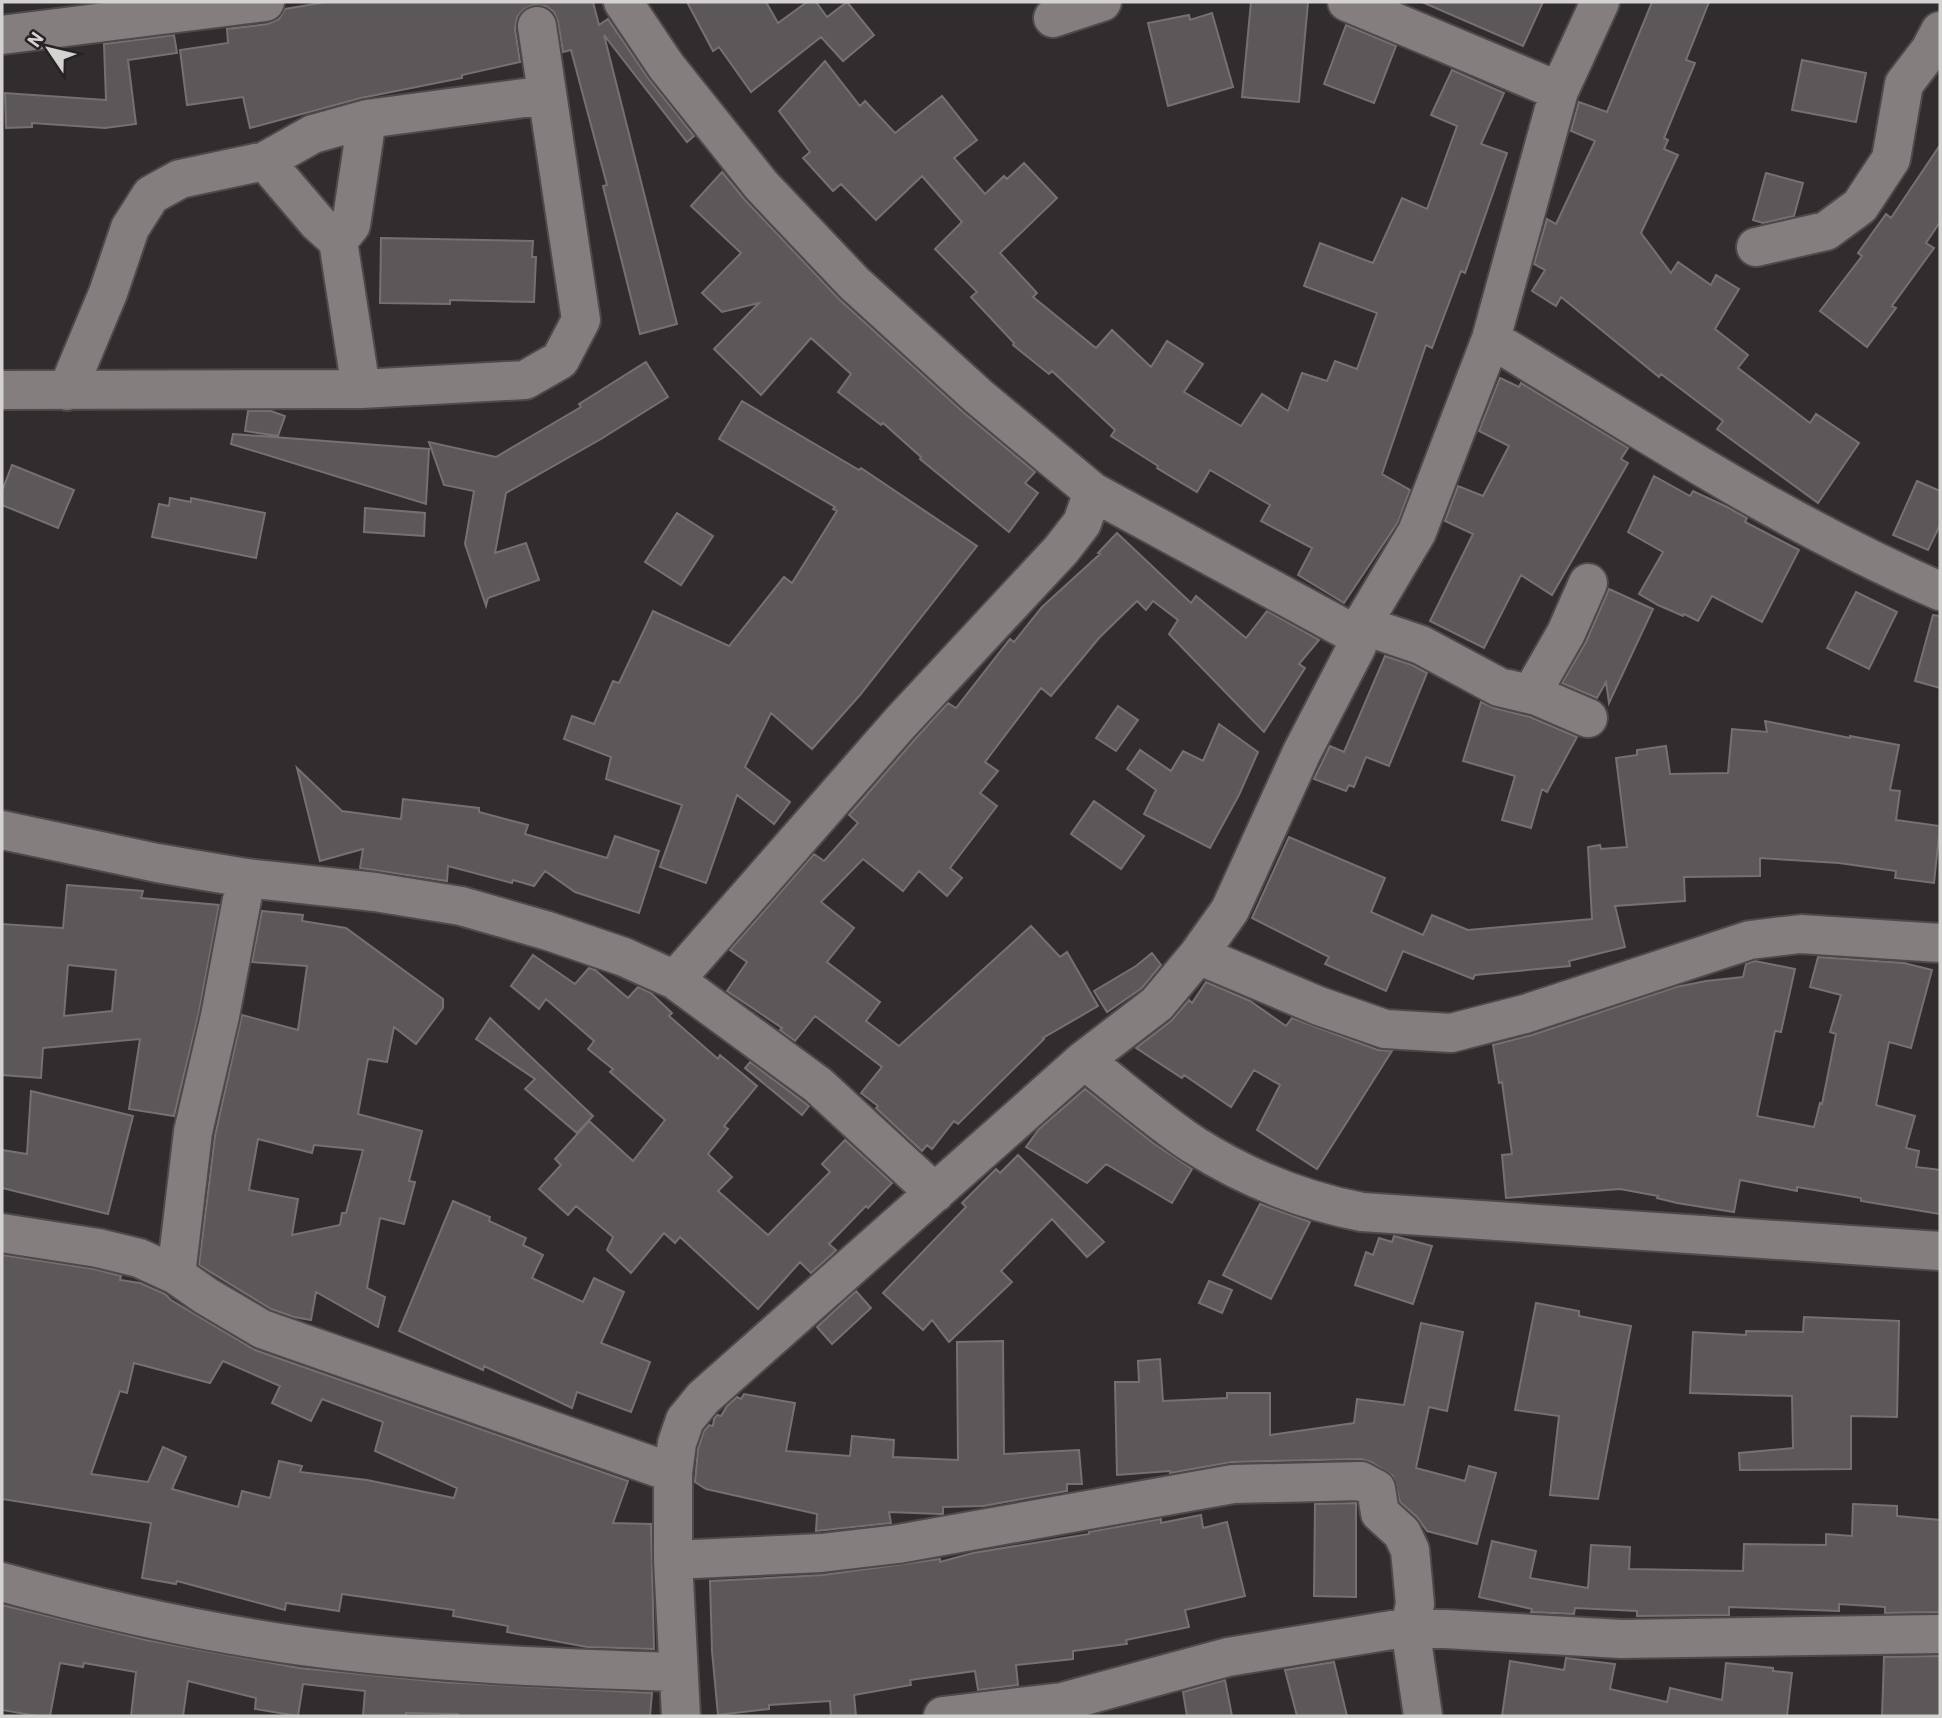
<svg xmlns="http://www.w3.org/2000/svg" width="1942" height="1718" font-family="Barlow,sans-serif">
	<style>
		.building { fill: #5c5758; stroke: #767072; stroke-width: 2; fill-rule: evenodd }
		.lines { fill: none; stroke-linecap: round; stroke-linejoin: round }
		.minor-casing { stroke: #4e4a4b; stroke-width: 42 }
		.minor { stroke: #847e7f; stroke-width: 38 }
	</style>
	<rect width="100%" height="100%" fill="#312c2d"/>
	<path class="building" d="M 326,2 L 593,2 L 599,25 L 608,19 L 648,78 L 694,136 L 687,142 L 604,35 L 677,324 L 640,334 L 603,186 L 607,185 L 571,50 L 563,52 L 558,22 L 554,12 L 546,6 L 533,5 L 524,9 L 517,17 L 515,29 L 520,62 L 462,75 L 462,78 L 361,98 L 250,128 L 243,97 L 187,105 L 180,50 L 228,43 L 227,29 L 268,24 L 279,19 L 285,9 Z
		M 687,2 L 766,2 L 778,23 L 807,2 L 816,2 L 827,17 L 847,2 L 874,35 L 843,61 L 821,37 L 751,92 L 719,47 L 713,51 Z
		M 1251,2 L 1308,2 L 1299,102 L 1242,97 Z
		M 1422,2 L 1543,2 L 1523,46 Z
		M 1652,2 L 1709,2 L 1686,60 L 1695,63 L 1664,138 L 1668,140 L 1664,149 L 1678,155 L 1641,233 L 1671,273 L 1678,262 L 1711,285 L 1716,275 L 1739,289 L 1715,329 L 1748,355 L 1738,368 L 1810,423 L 1816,414 L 1859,443 L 1818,503 L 1717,429 L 1723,421 L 1661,374 L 1659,377 L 1561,297 L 1556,306 L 1532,291 L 1545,270 L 1534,264 L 1547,219 L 1556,224 L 1595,141 L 1571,131 L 1579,102 L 1607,112 Z
		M 1212,13 L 1233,87 L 1168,106 L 1148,23 L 1189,15 L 1190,20 Z
		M 1346,25 L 1396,46 L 1374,103 L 1324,84 Z
		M 174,35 L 177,53 L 128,60 L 136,124 L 105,128 L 32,123 L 32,127 L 6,128 L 5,93 L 106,100 L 104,44 Z
		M 1802,60 L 1866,73 L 1856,122 L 1792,110 Z
		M 825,61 L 860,106 L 865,101 L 895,133 L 942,96 L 977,140 L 954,158 L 985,194 L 1004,176 L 1007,179 L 1024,163 L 1057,198 L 1000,253 L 1037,293 L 1033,297 L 1096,348 L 1112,330 L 1151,367 L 1167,341 L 1203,364 L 1184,392 L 1241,426 L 1262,394 L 1288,411 L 1302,373 L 1327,381 L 1335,361 L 1357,369 L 1377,313 L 1304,286 L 1320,243 L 1373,263 L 1402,198 L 1427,209 L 1457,126 L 1431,115 L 1452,70 L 1504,93 L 1481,144 L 1507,153 L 1465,273 L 1461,271 L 1432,348 L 1426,345 L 1382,474 L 1410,490 L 1398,522 L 1344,603 L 1298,575 L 1312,548 L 1261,521 L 1270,505 L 1210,470 L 1197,492 L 1157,468 L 1158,466 L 1111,436 L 1115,430 L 1052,371 L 1049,374 L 1013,345 L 1014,343 L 971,297 L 977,292 L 935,249 L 962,222 L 922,176 L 876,220 L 841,184 L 833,191 L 803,158 L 810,152 L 779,111 Z
		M 1940,145 L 1940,222 L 1926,243 L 1934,248 L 1892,306 L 1896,308 L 1867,347 L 1820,311 L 1862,256 L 1858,253 L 1886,214 L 1891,218 Z
		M 722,172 L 745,200 L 839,299 L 963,412 L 1035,472 L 1025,483 L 1038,493 L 1009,532 L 920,459 L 921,457 L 883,423 L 881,425 L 838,392 L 851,374 L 811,338 L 761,395 L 714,349 L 759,303 L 722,312 L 702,293 L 741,253 L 691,206 Z
		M 1766,173 L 1803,183 L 1794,216 L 1763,223 L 1753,220 Z
		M 381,238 L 533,241 L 532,257 L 536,257 L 534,302 L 450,300 L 450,304 L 380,303 Z
		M 646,362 L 668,397 L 601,439 L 506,493 L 495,553 L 526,543 L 539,580 L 488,598 L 486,606 L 465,544 L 474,491 L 444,485 L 429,442 L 496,457 L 581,407 L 579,404 Z
		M 1500,378 L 1519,387 L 1521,383 L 1628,448 L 1621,459 L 1628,463 L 1552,595 L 1521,575 L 1484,648 L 1430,621 L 1473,534 L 1445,521 L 1458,486 L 1483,496 L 1509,446 L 1479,431 Z
		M 742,401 L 859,470 L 861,468 L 977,546 L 860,695 L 812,749 L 771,713 L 745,767 L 790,802 L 774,824 L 737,795 L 706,883 L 660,867 L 682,805 L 606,779 L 611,757 L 564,739 L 572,716 L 594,724 L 613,681 L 619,683 L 653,611 L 729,646 L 784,577 L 792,583 L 837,511 L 833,509 L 835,507 L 719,439 Z
		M 248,411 L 271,411 L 285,416 L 278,436 L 245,431 Z
		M 233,434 L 429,449 L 426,504 L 231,444 Z
		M 12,465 L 74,490 L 58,528 L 2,505 L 2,491 Z
		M 1654,476 L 1690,496 L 1693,491 L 1727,507 L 1747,518 L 1745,522 L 1799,550 L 1762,622 L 1712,596 L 1698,621 L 1684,614 L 1683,616 L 1658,605 L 1639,594 L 1663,552 L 1628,532 Z
		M 1917,481 L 1940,491 L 1940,525 L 1928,550 L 1893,535 Z
		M 170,498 L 191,502 L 191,498 L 265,513 L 256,558 L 152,537 L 159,504 L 169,506 Z
		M 365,508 L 425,513 L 424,536 L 364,532 Z
		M 677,513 L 713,536 L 681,585 L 645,562 Z
		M 1117,533 L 1191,603 L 1196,596 L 1246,638 L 1267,611 L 1319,640 L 1299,664 L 1305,668 L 1264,732 L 1169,634 L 1178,620 L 1153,601 L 1146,610 L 1137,601 L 1099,638 L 1051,696 L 1041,688 L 985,762 L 998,771 L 980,793 L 997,806 L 950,868 L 962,878 L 947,896 L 919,871 L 903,891 L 863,859 L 821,902 L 854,928 L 827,962 L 880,1002 L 866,1021 L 899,1046 L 1031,926 L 1060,957 L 1067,952 L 1098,1006 L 1043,1038 L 1044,1039 L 958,1124 L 954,1121 L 932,1149 L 927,1145 L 922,1151 L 876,1108 L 878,1106 L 861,1093 L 882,1067 L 815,1016 L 795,1041 L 780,1030 L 782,1028 L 727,991 L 747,962 L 730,950 L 814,854 L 824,861 L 858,823 L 849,815 L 916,738 L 948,703 L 956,708 L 1010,639 L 1014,642 L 1042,607 L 1100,554 L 1098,553 Z
		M 1609,589 L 1653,609 L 1609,703 L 1606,682 L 1597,698 L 1562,683 L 1586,642 Z
		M 1856,592 L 1897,612 L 1869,669 L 1827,648 Z
		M 1933,615 L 1940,616 L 1940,688 L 1915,681 Z
		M 1385,656 L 1412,665 L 1427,673 L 1389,766 L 1366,757 L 1354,787 L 1349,785 L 1346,791 L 1314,779 L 1330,746 L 1344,752 Z
		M 1481,702 L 1494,708 L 1530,717 L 1577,737 L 1547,792 L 1542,789 L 1531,828 L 1502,820 L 1515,776 L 1463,761 Z
		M 1118,706 L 1138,720 L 1116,751 L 1096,738 Z
		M 1765,721 L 1850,738 L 1850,736 L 1899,745 L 1890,790 L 1900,791 L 1896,820 L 1940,826 L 1934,883 L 1895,878 L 1896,871 L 1839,863 L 1760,858 L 1760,876 L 1684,877 L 1685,901 L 1615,906 L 1625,947 L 1569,961 L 1570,966 L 1475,975 L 1473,979 L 1403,951 L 1386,991 L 1325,964 L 1329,957 L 1252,918 L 1289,837 L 1385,878 L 1371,912 L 1423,935 L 1432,915 L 1468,930 L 1592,919 L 1588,847 L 1600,845 L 1601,849 L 1627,847 L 1616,758 L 1637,755 L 1637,750 L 1666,746 L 1670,774 L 1728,773 L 1732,729 L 1767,732 Z
		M 1219,724 L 1258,752 L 1239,795 L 1210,848 L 1144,814 L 1156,790 L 1127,769 L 1140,750 L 1171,771 L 1183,751 L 1203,761 Z
		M 297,768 L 342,811 L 401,819 L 403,799 L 479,808 L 479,812 L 528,825 L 525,834 L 607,858 L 615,836 L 659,851 L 639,913 L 575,892 L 545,871 L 534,886 L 513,880 L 512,883 L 448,866 L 447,881 L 360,868 L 363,849 L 320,861 Z
		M 1094,801 L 1144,836 L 1121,869 L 1071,834 Z
		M 67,885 L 143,891 L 141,898 L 219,905 L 199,1012 L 174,1116 L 129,1109 L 140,1039 L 43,1048 L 41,1078 L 2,1075 L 2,924 L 63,928 ZM 68,965 L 116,970 L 112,1011 L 64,1016 Z
		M 262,911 L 303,915 L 302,921 L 346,928 L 443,999 L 443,1008 L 416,1044 L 394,1027 L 387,1062 L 368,1059 L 358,1114 L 422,1131 L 409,1181 L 415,1182 L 404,1224 L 380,1218 L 367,1288 L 385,1297 L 378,1327 L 316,1292 L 311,1320 L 294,1317 L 271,1309 L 199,1265 L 215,1136 L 242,1015 L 298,1030 L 307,966 L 252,962 ZM 258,1139 L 312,1153 L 314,1145 L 363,1150 L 346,1213 L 342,1213 L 340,1225 L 292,1235 L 298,1199 L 249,1190 Z
		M 1152,953 L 1161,965 L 1142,988 L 1107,1012 L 1094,991 L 1136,966 Z
		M 533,955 L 575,984 L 589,968 L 595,970 L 628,998 L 638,987 L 651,993 L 672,1013 L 669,1016 L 718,1059 L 720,1055 L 757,1086 L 724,1126 L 728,1129 L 708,1154 L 732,1177 L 718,1191 L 768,1235 L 830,1172 L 822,1164 L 845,1140 L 892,1183 L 868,1208 L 866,1206 L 829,1244 L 836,1250 L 830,1256 L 811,1273 L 800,1262 L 758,1309 L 680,1237 L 675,1243 L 664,1233 L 631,1273 L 607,1250 L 613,1237 L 576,1206 L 568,1215 L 539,1189 L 561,1165 L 555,1159 L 589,1121 L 633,1161 L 665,1120 L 610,1072 L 613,1069 L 588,1049 L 594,1041 L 546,999 L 539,1009 L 511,986 Z
		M 1818,957 L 1904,963 L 1932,970 L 1911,1048 L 1889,1042 L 1876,1105 L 1915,1116 L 1906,1148 L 1919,1151 L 1916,1167 L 1940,1170 L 1940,1214 L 1861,1201 L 1861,1198 L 1797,1187 L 1797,1191 L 1740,1180 L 1734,1212 L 1677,1203 L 1657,1198 L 1658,1196 L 1620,1189 L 1506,1198 L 1502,1155 L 1512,1154 L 1502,1082 L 1499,1083 L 1493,1045 L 1532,1035 L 1676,987 L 1706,981 L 1743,977 L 1746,964 L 1755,961 L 1795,969 L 1781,1032 L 1775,1031 L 1757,1116 L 1814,1127 L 1820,1103 L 1822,1104 L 1836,1034 L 1830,1032 L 1841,995 L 1810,987 Z
		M 1206,982 L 1250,1001 L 1286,1026 L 1292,1018 L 1378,1050 L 1392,1051 L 1317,1169 L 1257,1130 L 1280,1085 L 1254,1070 L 1231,1107 L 1184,1075 L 1182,1078 L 1136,1048 L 1171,1021 L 1189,1000 L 1192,1003 Z
		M 490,1018 L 593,1116 L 577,1133 L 525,1089 L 535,1079 L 476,1039 Z
		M 750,1062 L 809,1106 L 802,1115 L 745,1068 Z
		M 1085,1089 L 1153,1143 L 1192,1169 L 1172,1203 L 1106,1164 L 1087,1183 L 1026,1147 L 1039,1129 Z
		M 31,1091 L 133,1116 L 108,1214 L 2,1188 L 2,1150 L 27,1154 Z
		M 1018,1155 L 1104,1242 L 1087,1257 L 1052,1219 L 1001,1271 L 1012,1282 L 949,1342 L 932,1320 L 923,1330 L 883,1293 L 966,1207 L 962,1203 L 996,1169 L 1000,1173 Z
		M 453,1201 L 490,1217 L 489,1221 L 526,1238 L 523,1245 L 543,1255 L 532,1278 L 583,1302 L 594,1278 L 624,1292 L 601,1343 L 650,1362 L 631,1412 L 577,1392 L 572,1408 L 484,1366 L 483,1370 L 399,1331 Z
		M 1260,1204 L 1310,1222 L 1271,1299 L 1223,1275 Z
		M 1394,1236 L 1432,1246 L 1413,1304 L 1355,1285 L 1366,1252 L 1373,1255 L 1379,1238 L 1392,1242 Z
		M 2,1255 L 94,1269 L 121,1276 L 120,1280 L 140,1283 L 165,1294 L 171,1300 L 255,1350 L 628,1481 L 613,1523 L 651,1524 L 654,1649 L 587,1647 L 507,1632 L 508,1626 L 453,1616 L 454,1610 L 342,1594 L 339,1611 L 286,1603 L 285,1610 L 177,1581 L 176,1584 L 142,1578 L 151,1523 L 2,1499 ZM 223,1361 L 280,1386 L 272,1403 L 311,1421 L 322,1399 L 383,1422 L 375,1451 L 457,1488 L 454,1498 L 367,1480 L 300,1472 L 302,1466 L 279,1461 L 270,1498 L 242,1491 L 238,1507 L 172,1489 L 186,1457 L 163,1447 L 148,1482 L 91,1474 L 120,1391 L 127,1393 L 134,1363 L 210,1383 Z
		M 1209,1281 L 1232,1290 L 1222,1313 L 1199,1303 Z
		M 856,1291 L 871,1308 L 832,1344 L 817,1327 Z
		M 1536,1303 L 1579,1311 L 1579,1316 L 1631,1326 L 1598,1499 L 1550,1495 L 1559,1416 L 1515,1410 Z
		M 1804,1317 L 1899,1321 L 1897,1417 L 1851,1416 L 1851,1469 L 1740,1470 L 1739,1453 L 1793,1448 L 1792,1396 L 1690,1393 L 1693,1332 L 1746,1335 L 1746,1331 L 1803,1332 Z
		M 1421,1323 L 1463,1332 L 1447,1411 L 1429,1407 L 1416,1468 L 1465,1481 L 1469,1466 L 1496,1473 L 1477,1544 L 1427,1531 L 1417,1517 L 1400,1502 L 1393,1476 L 1371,1462 L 1361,1459 L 1232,1462 L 1170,1473 L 1170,1471 L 1117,1475 L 1115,1382 L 1139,1382 L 1138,1361 L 1160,1359 L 1163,1401 L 1227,1398 L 1227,1393 L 1270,1393 L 1270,1435 L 1354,1423 L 1357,1399 L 1404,1405 Z
		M 1003,1341 L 1004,1454 L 1079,1450 L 1082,1484 L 1067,1484 L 1067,1491 L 983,1506 L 943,1507 L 943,1514 L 940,1514 L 889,1512 L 891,1523 L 816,1531 L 817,1514 L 706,1489 L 695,1482 L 698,1449 L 704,1431 L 709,1425 L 713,1426 L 714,1419 L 717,1415 L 721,1416 L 727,1406 L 737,1397 L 741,1399 L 744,1394 L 795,1403 L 786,1451 L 850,1456 L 852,1436 L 894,1440 L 893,1457 L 958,1460 L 957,1342 Z
		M 1356,1503 L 1356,1597 L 1314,1596 L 1315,1504 Z
		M 1853,1504 L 1897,1506 L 1897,1516 L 1940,1520 L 1940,1612 L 1885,1613 L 1885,1607 L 1839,1604 L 1839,1611 L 1729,1607 L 1729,1615 L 1637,1616 L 1637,1611 L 1575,1608 L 1574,1614 L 1531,1612 L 1532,1609 L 1479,1597 L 1492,1541 L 1536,1551 L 1530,1578 L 1588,1588 L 1591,1545 L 1630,1547 L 1629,1569 L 1743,1571 L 1744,1544 L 1826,1545 L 1826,1534 L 1852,1536 Z
		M 1201,1515 L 1203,1528 L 1227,1522 L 1245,1596 L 1185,1610 L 1189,1627 L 1126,1640 L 1127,1644 L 1073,1651 L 1073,1659 L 1016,1665 L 1018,1685 L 978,1690 L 975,1671 L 910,1680 L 911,1685 L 854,1695 L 856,1716 L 831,1716 L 830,1701 L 769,1705 L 769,1709 L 718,1715 L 712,1651 L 710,1581 L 823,1575 L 940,1559 L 940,1562 L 973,1553 L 1089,1534 L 1089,1532 L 1161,1519 L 1161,1523 Z
		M 2,1605 L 146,1640 L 299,1668 L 441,1682 L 652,1693 L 650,1716 L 458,1716 L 458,1714 L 406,1713 L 406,1716 L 363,1716 L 365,1691 L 303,1684 L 298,1716 L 255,1709 L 256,1698 L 188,1681 L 183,1716 L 131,1716 L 136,1672 L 84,1663 L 83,1667 L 60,1663 L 50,1716 L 37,1716 L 2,1710 Z
		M 1940,1656 L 1940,1716 L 1882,1716 L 1884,1657 Z
		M 1566,1658 L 1615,1664 L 1610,1689 L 1667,1702 L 1670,1688 L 1722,1700 L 1726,1663 L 1773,1668 L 1773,1671 L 1792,1673 L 1787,1716 L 1502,1716 L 1510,1661 L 1564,1670 Z
		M 1334,1662 L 1347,1716 L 1297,1716 L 1285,1670 Z
		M 1225,1680 L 1232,1716 L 1187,1716 L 1183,1692 Z"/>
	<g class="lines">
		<g class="minor-casing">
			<path id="minor" d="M 623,2 L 666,66 L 761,185 L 854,283 L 978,396 L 1093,492 L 1345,629 L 1355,636 L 1357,646 L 1302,752 L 1230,910 L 1198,955 L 1157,1004 L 1084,1060 L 703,1398 L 685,1420 L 677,1443 L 673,1473 L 673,1560 L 681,1716
				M 1347,2 L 1559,91
				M 1053,18 L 1102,2
				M 2,35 L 265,2
				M 265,161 L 318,223 L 338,241 L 361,389
				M 338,241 L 351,225 L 367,119
				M 1756,247 L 1826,231 L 1860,206 L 1891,159 L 1904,84 L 1930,50 L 1940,31
				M 1491,339 C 1638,427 1782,523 1940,591
				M 2,390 L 361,389 L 525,380 L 560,360 L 581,320 L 537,26
				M 67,391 L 108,293 L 130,228 L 151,195 L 180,179 L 265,161 L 313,134 L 367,119 L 547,95
				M 1362,625 L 1421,645 L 1499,687 L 1537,696 L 1588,718
				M 1355,636 L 1417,532 L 1491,339 L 1559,91 L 1600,2
				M 1531,694 L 1566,633 L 1588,583
				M 2,830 L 157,863 L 246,878 L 375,892 L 461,906 L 548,931 L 624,957 L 675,980 L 818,1085 L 935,1193
				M 1198,955 L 1319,1006 L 1385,1029 L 1451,1033 L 1525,1014 L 1750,940 L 1801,934 L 1940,943
				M 675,980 L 900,723 L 1061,550 L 1082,523 L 1093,492
				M 1084,1060 C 1120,1088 1156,1120 1194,1145 C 1245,1177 1304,1201 1362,1212 L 1940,1251
				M 2,1233 L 98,1248 L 139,1258 L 176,1275 L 206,1296 L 262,1329 L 673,1473
				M 176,1275 L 193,1132 L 220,1016 L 246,878
				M 673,1560 L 821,1553 L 898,1544 L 1233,1484 L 1361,1481 L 1376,1489 L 1380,1513 L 1402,1533 L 1410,1550 L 1415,1604 L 1410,1627 L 1423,1716
				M 2,1582 C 100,1609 201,1632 302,1646 C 427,1663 552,1668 678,1672
				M 943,1716 L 1062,1702 L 1228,1657 L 1410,1627 L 1621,1639 L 1940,1634"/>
		</g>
		<use href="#minor" class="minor"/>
	</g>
	<rect width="1942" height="1718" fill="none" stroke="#d5d2d2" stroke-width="7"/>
	<g transform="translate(49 49) rotate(305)" stroke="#272223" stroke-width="5" paint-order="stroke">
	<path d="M0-5L12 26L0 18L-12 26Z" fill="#d5d2d2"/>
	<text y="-10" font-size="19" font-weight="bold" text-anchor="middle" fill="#d5d2d2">N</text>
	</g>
</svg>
